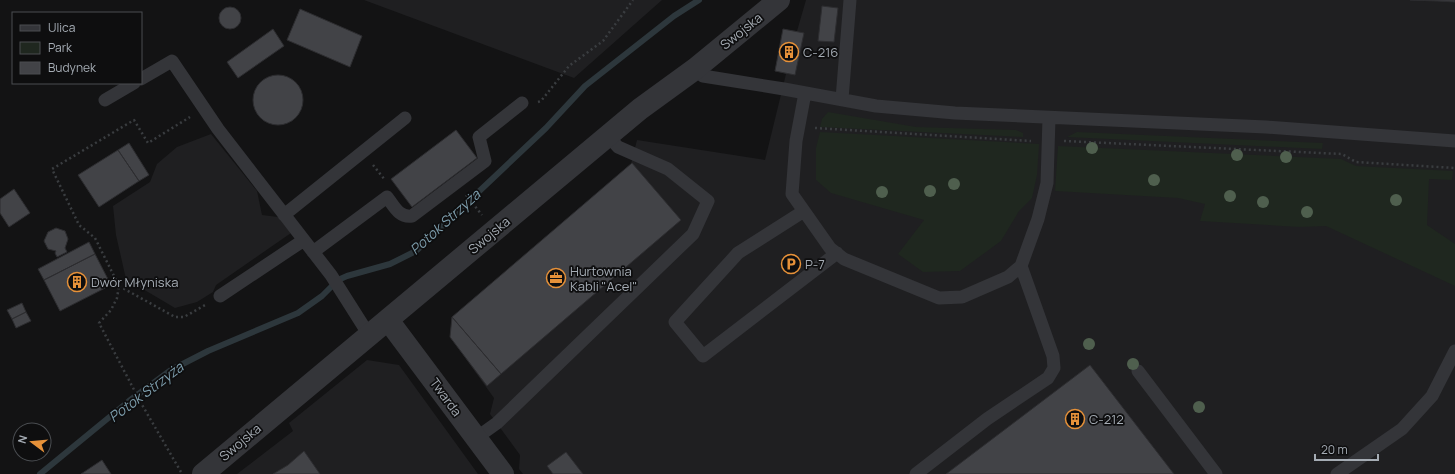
<svg xmlns="http://www.w3.org/2000/svg" width="1455" height="474" font-family="Manrope,sans-serif">
	<style>
		.built { fill: #1f1f21 }
		.green { fill: #1f271f }
		.lines { fill: none; stroke-linecap: round; stroke-linejoin: round }
		.stream { stroke: #2d373c; stroke-width: 6 }
		.building { fill: #424347; stroke: #2d2d30 }
		.path { stroke: #3a3d40; stroke-width: 2.5; stroke-dasharray: 2 3; stroke-linecap: butt }
		.service { stroke: #343539; stroke-width: 13 }
		.minor { stroke: #343539; stroke-width: 22 }
		.tree { fill: #4f5f4e }
		.labels { text-anchor: middle; stroke-width: 3.5; stroke-linejoin: round; paint-order: stroke }
		.street-label { font-size: 13px; fill: #a5acb4; stroke: #0e0e0f }
		.poi-label { font-size: 13px; fill: #a5acb4; stroke: #0e0e0f; text-anchor: start }
		.water-label { font-size: 14px; font-style: italic; fill: #7e9ead; stroke: #0e0e0f }
	</style>
	<rect width="100%" height="100%" fill="#131314"/>
	<path class="built" d="M 364,0 L 662,0 L 574,78 Z
		M 806,0 L 1455,0 L 1455,474 L 523,474 L 519,469 L 520,455 L 490,414 L 494,398 L 450,337 L 452,317 L 631,164 L 637,140 L 765,160 L 786,74 L 775,71 L 783,29 L 797,31 Z
		M 211,134 L 257,191 L 262,215 L 278,217 L 291,233 L 216,285 L 213,292 L 197,302 L 175,308 L 126,279 L 116,235 L 113,206 L 150,182 L 157,164 L 177,147 Z
		M 367,360 L 399,365 L 478,474 L 237,474 L 293,431 L 289,423 Z"/>
	<path class="green" d="M 828,112 L 916,127 L 1016,130 L 1023,133 L 1023,137 L 820,127 L 822,119 Z
		M 820,132 L 1039,144 L 1037,175 L 1032,198 L 1019,211 L 1001,241 L 960,271 L 923,272 L 898,254 L 924,220 L 831,193 L 816,180 L 816,148 Z
		M 1077,132 L 1323,143 L 1322,149 L 1067,137 Z
		M 1058,146 L 1341,159 L 1356,166 L 1453,171 L 1452,180 L 1429,179 L 1427,225 L 1455,244 L 1455,286 L 1326,226 L 1299,227 L 1200,221 L 1205,204 L 1178,198 L 1055,191 Z"/>
	<g class="lines">
		<path class="stream" d="M 40,474 L 129,401 L 171,370 L 208,351 L 298,313 L 322,296 L 338,280 L 347,276 L 390,264 L 416,251 L 546,128 L 585,86 L 674,16 L 699,0"/>
	</g>
	<path class="building" d="M 1410,0 L 1455,0 L 1455,2 L 1437,1 Z
		M 822,6 L 838,8 L 834,42 L 818,41 Z
		M219 18a11 11 0 1 1 22 0a11 11 0 1 1-22 0Z
		M 300,9 L 362,36 L 350,67 L 287,40 Z
		M 273,29 L 284,46 L 238,78 L 227,62 Z
		M 783,29 L 804,33 L 795,75 L 775,71 Z
		M253 100a25 25 0 1 1 50 0a25 25 0 1 1-50 0Z
		M 456,130 L 477,158 L 412,207 L 391,179 Z
		M 129,143 L 149,175 L 139,181 L 118,150 Z
		M 118,150 L 139,181 L 99,207 L 78,175 Z
		M 632,163 L 681,220 L 501,374 L 452,317 Z
		M 14,189 L 30,213 L 9,227 L 0,213 L 0,199 Z
		M 56,228 L 65,231 L 68,239 L 65,248 L 67,252 L 57,257 L 55,253 L 56,251 L 48,249 L 44,241 L 48,232 Z
		M 89,242 L 95,254 L 44,280 L 38,269 Z
		M 95,254 L 111,285 L 60,311 L 44,280 Z
		M 22,303 L 26,312 L 12,319 L 7,310 Z
		M 26,312 L 31,321 L 16,328 L 12,319 Z
		M 452,317 L 501,374 L 487,386 L 450,337 Z
		M 1090,365 L 1174,474 L 946,474 Z
		M 304,451 L 320,474 L 273,474 L 288,465 Z
		M 566,452 L 583,474 L 553,474 L 547,466 Z
		M 102,460 L 111,474 L 81,474 Z"/>
	<g class="lines">
		<path class="path" d="M 538,102 L 541,101 L 569,66 L 603,41 L 633,0
			M 815,128 L 1031,141
			M 1064,141 L 1342,154 L 1356,162 L 1455,168
			M 373,165 L 385,180
			M 466,195 L 482,215
			M 119,286 L 175,317 L 184,317 L 207,304
			M 181,472 L 141,403 L 99,323 L 111,310 L 117,298 L 119,286 L 95,238 L 79,225 L 52,169 L 134,120 L 148,143 L 190,117"/>
		<path class="service" d="M 695,69 L 703,76 L 784,89 L 876,106 L 955,113 L 1266,127 L 1455,141
			M 141,79 L 172,61 L 218,129 L 331,275 L 369,335
			M 805,93 L 796,141 L 792,194 L 830,248 L 844,259 L 939,298 L 962,297 L 1008,277 L 1021,266 L 1038,219 L 1047,183 L 1049,118
			M 842,99 L 850,0
			M 105,100 L 134,83
			M 804,211 L 738,253 L 675,322 L 703,356 L 837,253
			M 284,215 L 405,118
			M 313,252 L 387,197 C 394,206 399,218 412,216 L 485,161 L 479,137 L 522,103
			M 220,296 L 304,240
			M 1138,371 L 1216,474
			M 476,438 L 497,423 L 693,234 L 708,201 L 668,169 L 618,147 L 608,136
			M 916,474 L 987,419 L 1048,378 L 1054,368 L 1053,356 L 1021,266
			M 1337,474 L 1402,429 L 1432,396 L 1455,351"/>
		<path class="minor" d="M 388,320 L 503,474
			M 203,474 L 640,109 L 695,69 L 779,0"/>
	</g>
	<g class="tree">
		<circle cx="1092" cy="148" r="6"/>
		<circle cx="1237" cy="155" r="6"/>
		<circle cx="1286" cy="157" r="6"/>
		<circle cx="1154" cy="180" r="6"/>
		<circle cx="954" cy="184" r="6"/>
		<circle cx="930" cy="191" r="6"/>
		<circle cx="882" cy="192" r="6"/>
		<circle cx="1230" cy="196" r="6"/>
		<circle cx="1396" cy="200" r="6"/>
		<circle cx="1263" cy="202" r="6"/>
		<circle cx="1307" cy="212" r="6"/>
		<circle cx="1089" cy="344" r="6"/>
		<circle cx="1133" cy="364" r="6"/>
		<circle cx="1199" cy="407" r="6"/>
	</g>
	<defs>
		<g id="building-ring" transform="scale(1)"><circle r="9.5" fill="#0e0e0f" stroke="#e69139" stroke-width="1.5"/><path d="M-4-6H4V6H1V3H-1V6H-4ZM-2.5-4.3h1.7v1.8h-1.7ZM.8-4.3h1.7v1.8H.8ZM-2.5-1h1.7V.8h-1.7ZM.8-1h1.7V.8H.8Z" fill="#e69139"/></g>
		<g id="parking-ring" transform="scale(1)"><circle r="9.5" fill="#0e0e0f" stroke="#e69139" stroke-width="1.5"/><path d="M-3.5-5.5H1a3.5 3.5 0 0 1 0 7H-1V5.5H-3.5ZM-1-3.4V-.6H.8a1.4 1.4 0 0 0 0-2.8Z" fill="#e69139"/></g>
		<g id="office-ring" transform="scale(1)"><circle r="9.5" fill="#0e0e0f" stroke="#e69139" stroke-width="1.5"/><path d="M-6-3h4V-5.5h4V-3h4V5H-6ZM-1-4.5V-3h2v-1.5ZM-6 0V1H6V0Z" fill="#e69139"/></g>
	</defs>
	<g fill-rule="evenodd">
		<use href="#building-ring" x="789" y="52"/>
		<use href="#parking-ring" x="791" y="264"/>
		<use href="#office-ring" x="556" y="278"/>
		<use href="#building-ring" x="77" y="282"/>
		<use href="#building-ring" x="1075" y="419"/>
	</g>
	<g class="labels">
		<g class="street-label">
			<text transform="translate(741 31) rotate(-39)" y="5">Swojska</text>
			<text transform="translate(489 235) rotate(-40)" y="5">Swojska</text>
			<text transform="translate(446 397) rotate(54)" y="5">Twarda</text>
			<text transform="translate(240 442) rotate(-40)" y="5">Swojska</text>
		</g>
		<g class="poi-label">
			<text x="803" y="57">C-216</text>
			<text x="805" y="269">P-7</text>
			<text x="570" y="276">Hurtownia<tspan x="570" dy="15">Kabli "Acel"</tspan></text>
			<text x="91" y="287">Dwór Młyniska</text>
			<text x="1089" y="424">C-212</text>
		</g>
		<g class="water-label">
			<text transform="translate(445 222) rotate(-42)" y="5">Potok Strzyża</text>
			<text transform="translate(146 392) rotate(-37)" y="5">Potok Strzyża</text>
		</g>
	</g>
	<rect x="12" y="12" width="130" height="72" fill="#0e0e0f" stroke="#4a4d51"/>
	<rect x="20" y="25" width="20" height="6" fill="#343539" stroke="#4a4d51"/>
	<text x="48" y="32" font-size="12" fill="#a5acb4">Ulica</text>
	<rect x="20" y="42" width="20" height="12" fill="#1f271f" stroke="#4a4d51"/>
	<text x="48" y="52" font-size="12" fill="#a5acb4">Park</text>
	<rect x="20" y="62" width="20" height="12" fill="#424347" stroke="#4a4d51"/>
	<text x="48" y="72" font-size="12" fill="#a5acb4">Budynek</text>
	<g transform="translate(32 442) rotate(286)"><circle r="19" fill="#0e0e0f" stroke="#4a4d51"/>
	<path d="M0-3L7 15L0 10L-7 15Z" fill="#e69139"/>
	<text y="-6" font-size="11" font-weight="bold" text-anchor="middle" fill="#a5acb4">N</text>
	</g>
	<path d="M1315 454v6h63v-6" fill="none" stroke="#a5acb4" stroke-width="2"/>
	<text x="1321" y="454" font-size="12" fill="#a5acb4" stroke="#0e0e0f" stroke-width="3" paint-order="stroke">20 m</text>
</svg>
